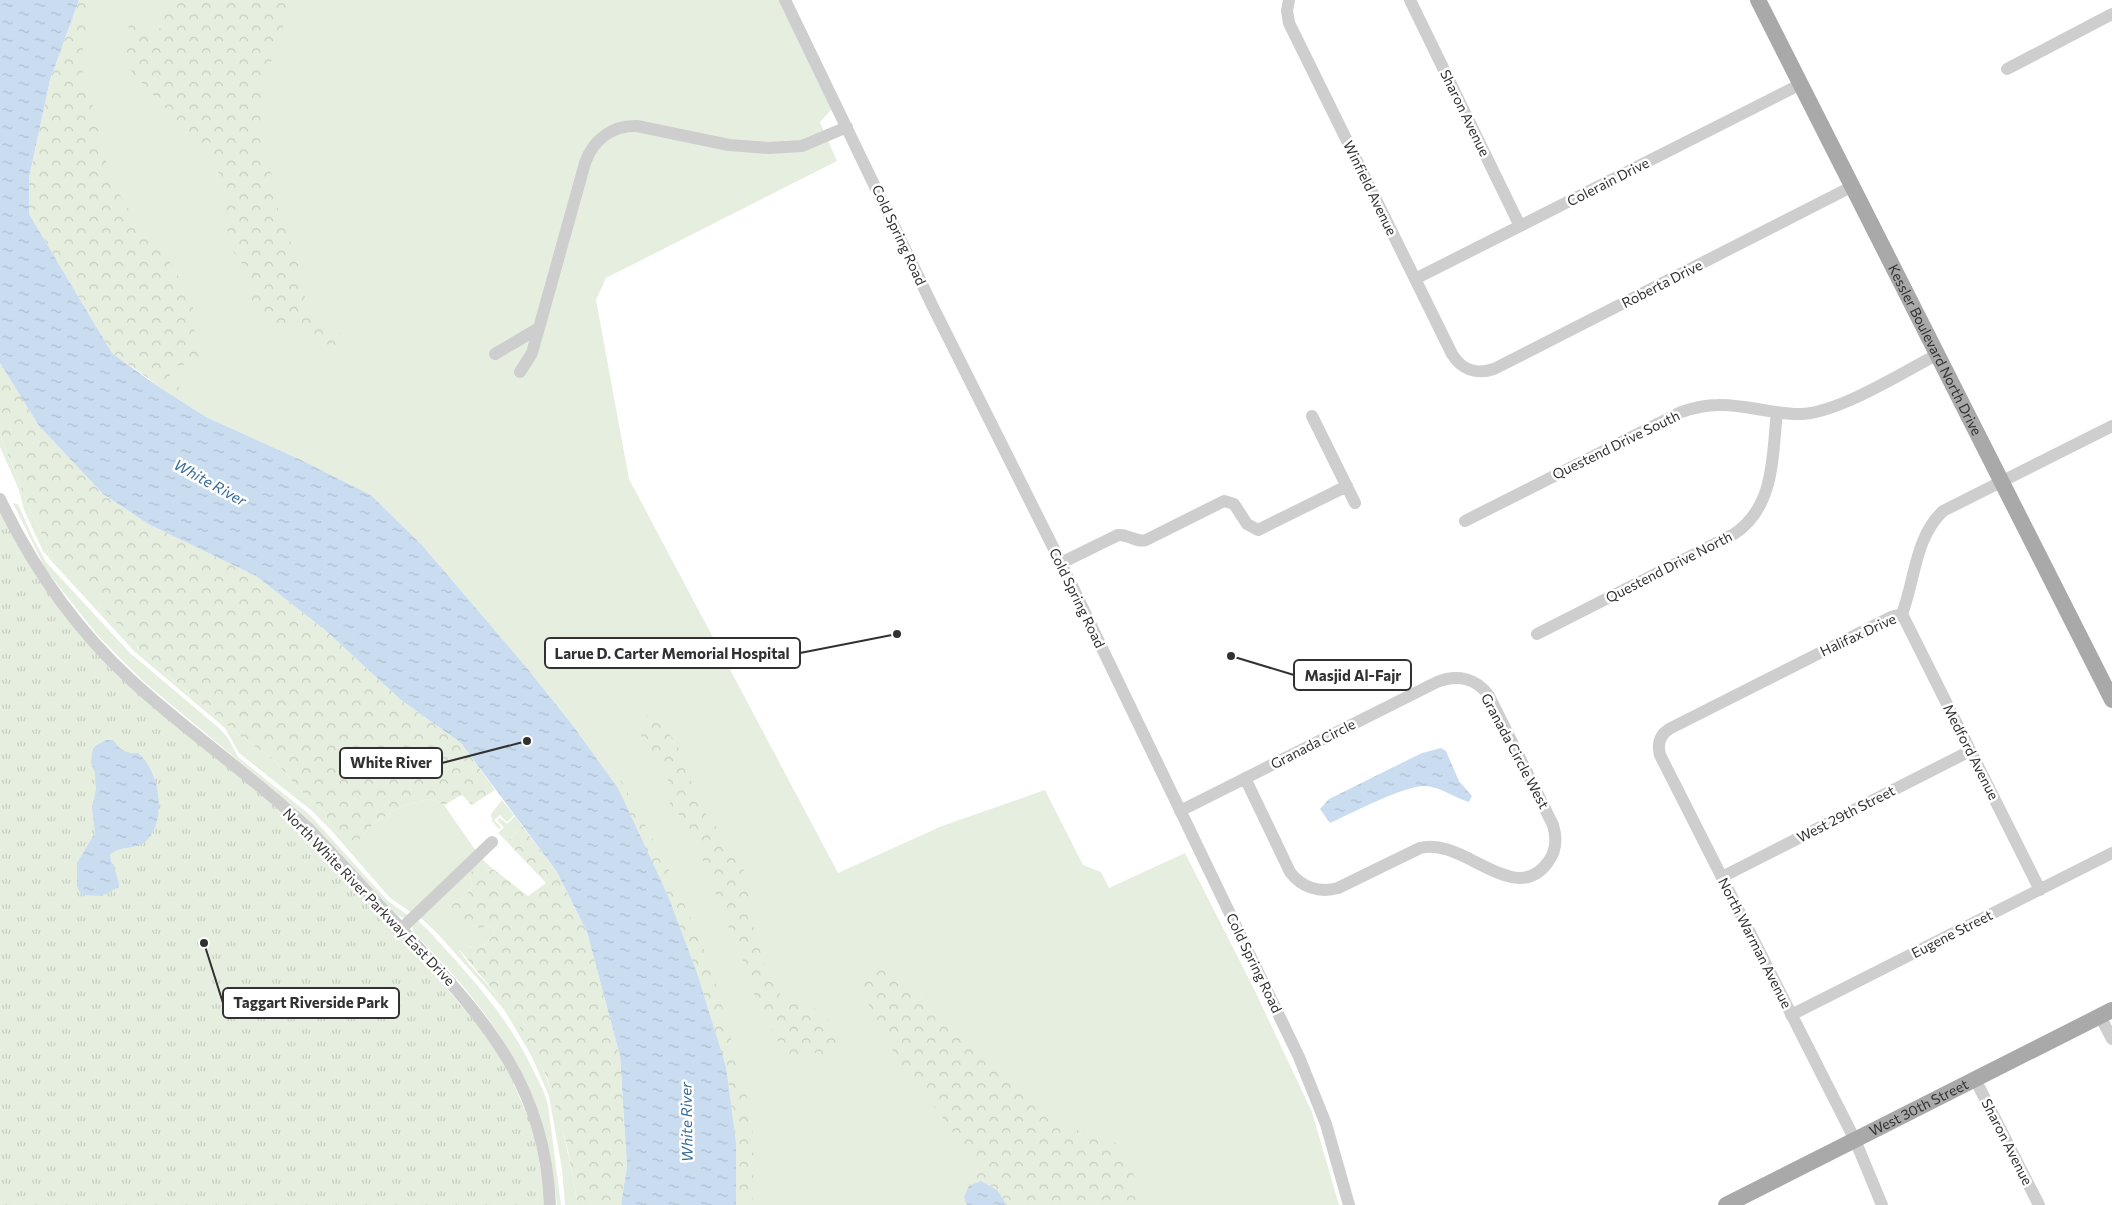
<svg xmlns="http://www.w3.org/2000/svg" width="2112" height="1205" font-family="Commissioner,sans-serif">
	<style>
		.green { fill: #e6efdf }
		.forest { fill: url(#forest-crowns) }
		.park { fill: url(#park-tufts) }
		.water { fill: url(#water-ripples) }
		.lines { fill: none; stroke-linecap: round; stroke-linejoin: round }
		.minor { stroke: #cecece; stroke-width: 12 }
		.major { stroke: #a9a9a9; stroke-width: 16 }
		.labels { text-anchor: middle; stroke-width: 5; stroke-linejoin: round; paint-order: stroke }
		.street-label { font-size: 14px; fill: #313131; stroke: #fff }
		.water-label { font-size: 15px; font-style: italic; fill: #386b9b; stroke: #fff }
		.leader { fill: none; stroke: #313131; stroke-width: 2 }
		.callout-dot { fill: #313131; stroke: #fff; stroke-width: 2 }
		.callout { fill: #fff; stroke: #313131; stroke-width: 2 }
		.callout-label { font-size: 15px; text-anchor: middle; font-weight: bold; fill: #313131 }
	</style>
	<defs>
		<pattern id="forest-crowns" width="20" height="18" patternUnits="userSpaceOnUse" patternTransform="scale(1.25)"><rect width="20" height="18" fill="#e6efdf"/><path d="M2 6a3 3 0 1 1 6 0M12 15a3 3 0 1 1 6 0" fill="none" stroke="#c6cdc0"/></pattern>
		<pattern id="park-tufts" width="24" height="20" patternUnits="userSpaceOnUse" patternTransform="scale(1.25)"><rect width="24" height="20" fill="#e6efdf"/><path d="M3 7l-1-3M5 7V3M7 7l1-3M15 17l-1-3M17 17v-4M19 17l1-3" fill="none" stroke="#c6cdc0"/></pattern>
		<pattern id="water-ripples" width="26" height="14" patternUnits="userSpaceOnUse" patternTransform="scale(1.25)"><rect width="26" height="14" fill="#caddf0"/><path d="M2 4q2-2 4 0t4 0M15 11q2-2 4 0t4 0" fill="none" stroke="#aebece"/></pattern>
	</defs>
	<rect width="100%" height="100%" fill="#fff"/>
	<path class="green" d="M 86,0 L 779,0 L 832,109 L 820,122 L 837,161 L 606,278 L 596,300 L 629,479 L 838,873 L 942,826 L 1045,790 L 1083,865 L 1101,872 L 1109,888 L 1185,853 L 1253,987 L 1312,1112 L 1339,1205 L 736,1205 L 736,1143 L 618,788 L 574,727 L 527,668 L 422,545 L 371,495 L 299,459 L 206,417 L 153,383 L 108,330 L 77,38 Z
		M 0,435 L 27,503 L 45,541 L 49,556 L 66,564 L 144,655 L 235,732 L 275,761 L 298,788 L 324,811 L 329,824 L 360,839 L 374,823 L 402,806 L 430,799 L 444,805 L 476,851 L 412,913 L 390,898 L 330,829 L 311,810 L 239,753 L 225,728 L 135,652 L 55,565 L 43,551 L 24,510 L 19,490 L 0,447 Z
		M 13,503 L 18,504 L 33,538 L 46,562 L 130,653 L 219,728 L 228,738 L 238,757 L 310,815 L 388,901 L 409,916 L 405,918 L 398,916 L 299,811 L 144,682 L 99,637 L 46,570 Z
		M 502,800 L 514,815 L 507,822 L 500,815 L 494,820 L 501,827 L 499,829 L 492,821 L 491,814 Z
		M 515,816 L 522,826 L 507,842 L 498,833 L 504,827 L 497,820 L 500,818 L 507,824 Z
		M 482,859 L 493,869 L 470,875 L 472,885 L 466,896 L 449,907 L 467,923 L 479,928 L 491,926 L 494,932 C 491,941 484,946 475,949 L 468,946 L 459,950 C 473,972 497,992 513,1015 C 553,1071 566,1138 578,1205 L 565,1205 L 562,1169 L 549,1096 L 531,1055 L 505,1011 L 486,988 L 438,934 L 420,917 Z
		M 417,920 L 428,930 C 468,974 508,1016 533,1070 C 539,1081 545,1093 548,1105 L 561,1205 L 557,1205 C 544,1083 497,1018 414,933 L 412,927 Z"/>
	<path class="forest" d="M 79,0 L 93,0 L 80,63 L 97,120 L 110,179 L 138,224 L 153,245 L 169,261 L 187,291 L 193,307 L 195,337 L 201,362 L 175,366 L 168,379 L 180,388 L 178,399 L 112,353 L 29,214 L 29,178 L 50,80 Z
		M 183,0 L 292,0 L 264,83 L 261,101 L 261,153 L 272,176 L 275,200 L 299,265 L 305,298 L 312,316 L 338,331 L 344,339 L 339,345 L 320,344 C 314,337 307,328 297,327 C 293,327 289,329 285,329 C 274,327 261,318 254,310 L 244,267 L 229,245 L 222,182 L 215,162 L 200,152 L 189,141 L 183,127 L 130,70 L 126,52 L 130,39 L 128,23 L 138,19 L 154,35 L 162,26 L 165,15 Z
		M 0,363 L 39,426 L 103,494 L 148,524 L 256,576 L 325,630 L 401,700 L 461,743 L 495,790 L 472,805 L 462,795 L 444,805 L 430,799 L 402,806 L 374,823 L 360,839 L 344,841 L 329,824 L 324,811 L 298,788 L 275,761 L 235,732 L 144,655 L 66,565 L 49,556 L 45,541 L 27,503 L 0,435 Z
		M 646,715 C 654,721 664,727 670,735 C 686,754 689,783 700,805 C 708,821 716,816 718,838 L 730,846 L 739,857 L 747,880 L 750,915 L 763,960 L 782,998 L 811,1005 L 838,1029 L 839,1039 L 835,1056 L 829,1058 L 813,1052 L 793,1056 L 783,1050 L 774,1034 L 769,1019 L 757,1003 L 737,943 L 727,924 L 703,860 L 701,842 L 670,804 L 669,783 L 660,757 L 643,742 L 636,720 Z
		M 621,780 L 667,866 L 709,960 L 737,1060 L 737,1068 L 726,1067 L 697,973 L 618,788 Z
		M 522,826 L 557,872 L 587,932 L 620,1056 L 627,1166 L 621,1205 L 578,1205 L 567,1146 L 547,1077 L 513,1015 L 459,949 L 462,946 L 467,946 L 475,949 C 484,946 491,941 494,932 L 491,926 L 479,928 L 454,919 L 449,913 L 449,907 L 466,896 L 472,885 L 470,875 L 472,870 L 479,867 L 487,871 L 493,869 L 528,896 L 546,883 L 507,842 Z
		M 881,969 L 900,975 L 921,991 L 969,1040 L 1060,1118 L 1079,1131 L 1102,1137 L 1118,1144 L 1133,1173 L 1146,1205 L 1007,1205 L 997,1190 L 981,1181 L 969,1186 L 975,1167 L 946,1122 L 901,1066 L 862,992 L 861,983 L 871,973 Z
		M 728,1080 C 734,1081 741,1082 744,1089 C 756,1114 754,1176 752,1205 L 736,1205 L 736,1143 Z"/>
	<path class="park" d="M 0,508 L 82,629 L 324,846 L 491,1040 L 502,1057 L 533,1128 L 547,1205 L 0,1205 Z"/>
	<path class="water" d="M 0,0 L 79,0 L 50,80 L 29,178 L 29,214 L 112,353 L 153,383 L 206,417 L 299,459 L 371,495 L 422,545 L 527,668 L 574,727 L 618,788 L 668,896 L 697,973 L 726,1067 L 736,1143 L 736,1205 L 621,1205 L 627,1166 L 620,1056 L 587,932 L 557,872 L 461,743 L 401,700 L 325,630 L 256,576 L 148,524 L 103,494 L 39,426 L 0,363 Z
		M 106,740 L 113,740 C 120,750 126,754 138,753 C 160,771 168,821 145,842 C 135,850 119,845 110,855 L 111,862 L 114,865 C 115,874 119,878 119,887 L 102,896 L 82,895 L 77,887 L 77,863 L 95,833 L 92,808 L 96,789 L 95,773 L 91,763 L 92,752 L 95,746 Z
		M 1441,748 L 1446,751 L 1459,781 L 1472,796 L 1469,802 C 1455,798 1441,787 1425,786 C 1405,785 1350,814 1330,823 L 1320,809 L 1329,799 L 1422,753 Z
		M 981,1181 L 997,1190 L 1007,1205 L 967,1205 L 964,1197 L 969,1186 Z"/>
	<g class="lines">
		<path class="minor" d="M 785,0 L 933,307 L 1061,563 L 1299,1057 L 1326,1124 L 1349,1205
			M 1289,0 L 1287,11 L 1289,23 L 1452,354 C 1461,369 1476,375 1494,369 L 1853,186
			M 1410,0 L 1520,226
			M 2007,69 L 2112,14
			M 1415,279 L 1801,84
			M 495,354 L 539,328 L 585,163 C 593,140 612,125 637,126 L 729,145 L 769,148 L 802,146 L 847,127
			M 520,372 L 532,353 L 539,328
			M 1312,416 L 1355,503
			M 0,499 C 32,566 75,628 130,679 C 187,732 253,776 310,830 C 344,866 377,903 411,939 C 487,1022 545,1086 550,1205
			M 1465,521 L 1681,412 C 1693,408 1705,405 1718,405 C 1746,404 1774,415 1802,414 C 1840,412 1902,373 1938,354
			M 1061,563 L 1118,535 C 1129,534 1136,543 1146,540 L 1224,501 L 1234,504 L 1247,524 L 1258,530 L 1347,486
			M 1902,614 L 2040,890
			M 1537,634 L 1734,534 C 1775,507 1772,457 1777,412
			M 1180,811 C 1266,768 1352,725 1437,682 C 1457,674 1477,678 1489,696 L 1553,825 C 1557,838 1557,850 1548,862 C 1515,909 1463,836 1420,848 L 1338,888 C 1320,893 1302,888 1290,872 L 1245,778
			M 1722,877 L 1970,751
			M 401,929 L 492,842
			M 1791,1015 L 2112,853
			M 2100,1016 L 2112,1039
			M 1975,1079 L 2039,1205
			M 1882,1205 L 1855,1140 L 1660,755 C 1657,744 1660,735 1669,729 L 1891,617 L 1902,614 C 1915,580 1915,537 1943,511 L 2112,426"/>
		<g class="major">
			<path id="s1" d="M 1758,0 L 2112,700"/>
			<path id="s2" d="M 1726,1205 L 2112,1010"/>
		</g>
	</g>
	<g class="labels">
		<g class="street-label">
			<text transform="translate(1465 113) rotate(64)" y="5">Sharon Avenue</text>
			<text transform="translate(1608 182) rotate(-27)" y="5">Colerain Drive</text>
			<text transform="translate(1370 188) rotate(64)" y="5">Winfield Avenue</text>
			<text transform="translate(899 235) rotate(65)" y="5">Cold Spring Road</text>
			<text transform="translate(1662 284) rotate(-27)" y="5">Roberta Drive</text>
			<text dy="5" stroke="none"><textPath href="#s1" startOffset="392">Kessler Boulevard North Drive</textPath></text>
			<text transform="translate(1616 445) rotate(-26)" y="5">Questend Drive South</text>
			<text transform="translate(1669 567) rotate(-27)" y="5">Questend Drive North</text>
			<text transform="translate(1077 598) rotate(64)" y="5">Cold Spring Road</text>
			<text transform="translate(1858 635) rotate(-25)" y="5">Halifax Drive</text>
			<text transform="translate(1313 744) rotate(-27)" y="5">Granada Circle</text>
			<text transform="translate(1515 751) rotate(62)" y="5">Granada Circle West</text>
			<text transform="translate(1971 752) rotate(63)" y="5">Medford Avenue</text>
			<text transform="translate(1846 814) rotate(-27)" y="5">West 29th Street</text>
			<text transform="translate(369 897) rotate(46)" y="5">North White River Parkway East Drive</text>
			<text transform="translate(1952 934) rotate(-27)" y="5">Eugene Street</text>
			<text transform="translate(1755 943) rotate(63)" y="5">North Warman Avenue</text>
			<text transform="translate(1254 963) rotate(64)" y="5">Cold Spring Road</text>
			<text dy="5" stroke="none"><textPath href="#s2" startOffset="216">West 30th Street</textPath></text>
			<text transform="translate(2007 1142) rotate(63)" y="5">Sharon Avenue</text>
		</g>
		<g class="water-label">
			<text transform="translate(210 483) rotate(29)" y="5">White River</text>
			<text transform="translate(687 1122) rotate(-91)" y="5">White River</text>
		</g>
	</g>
	<path class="leader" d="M897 634L800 653M1231 656L1294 675M527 741L442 763M204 943L223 1003"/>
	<g class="callout-dot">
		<circle cx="897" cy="634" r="5"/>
		<circle cx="1231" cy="656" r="5"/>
		<circle cx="527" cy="741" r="5"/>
		<circle cx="204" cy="943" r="5"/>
	</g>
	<g class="callout">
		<rect x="545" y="638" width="255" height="30" rx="5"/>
		<rect x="1294" y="660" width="117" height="30" rx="5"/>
		<rect x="340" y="748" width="102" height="30" rx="5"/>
		<rect x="223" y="988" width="176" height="30" rx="5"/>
	</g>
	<g class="callout-label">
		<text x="672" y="659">Larue D. Carter Memorial Hospital</text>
		<text x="1353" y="681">Masjid Al-Fajr</text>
		<text x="391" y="768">White River</text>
		<text x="311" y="1008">Taggart Riverside Park</text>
	</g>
</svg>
